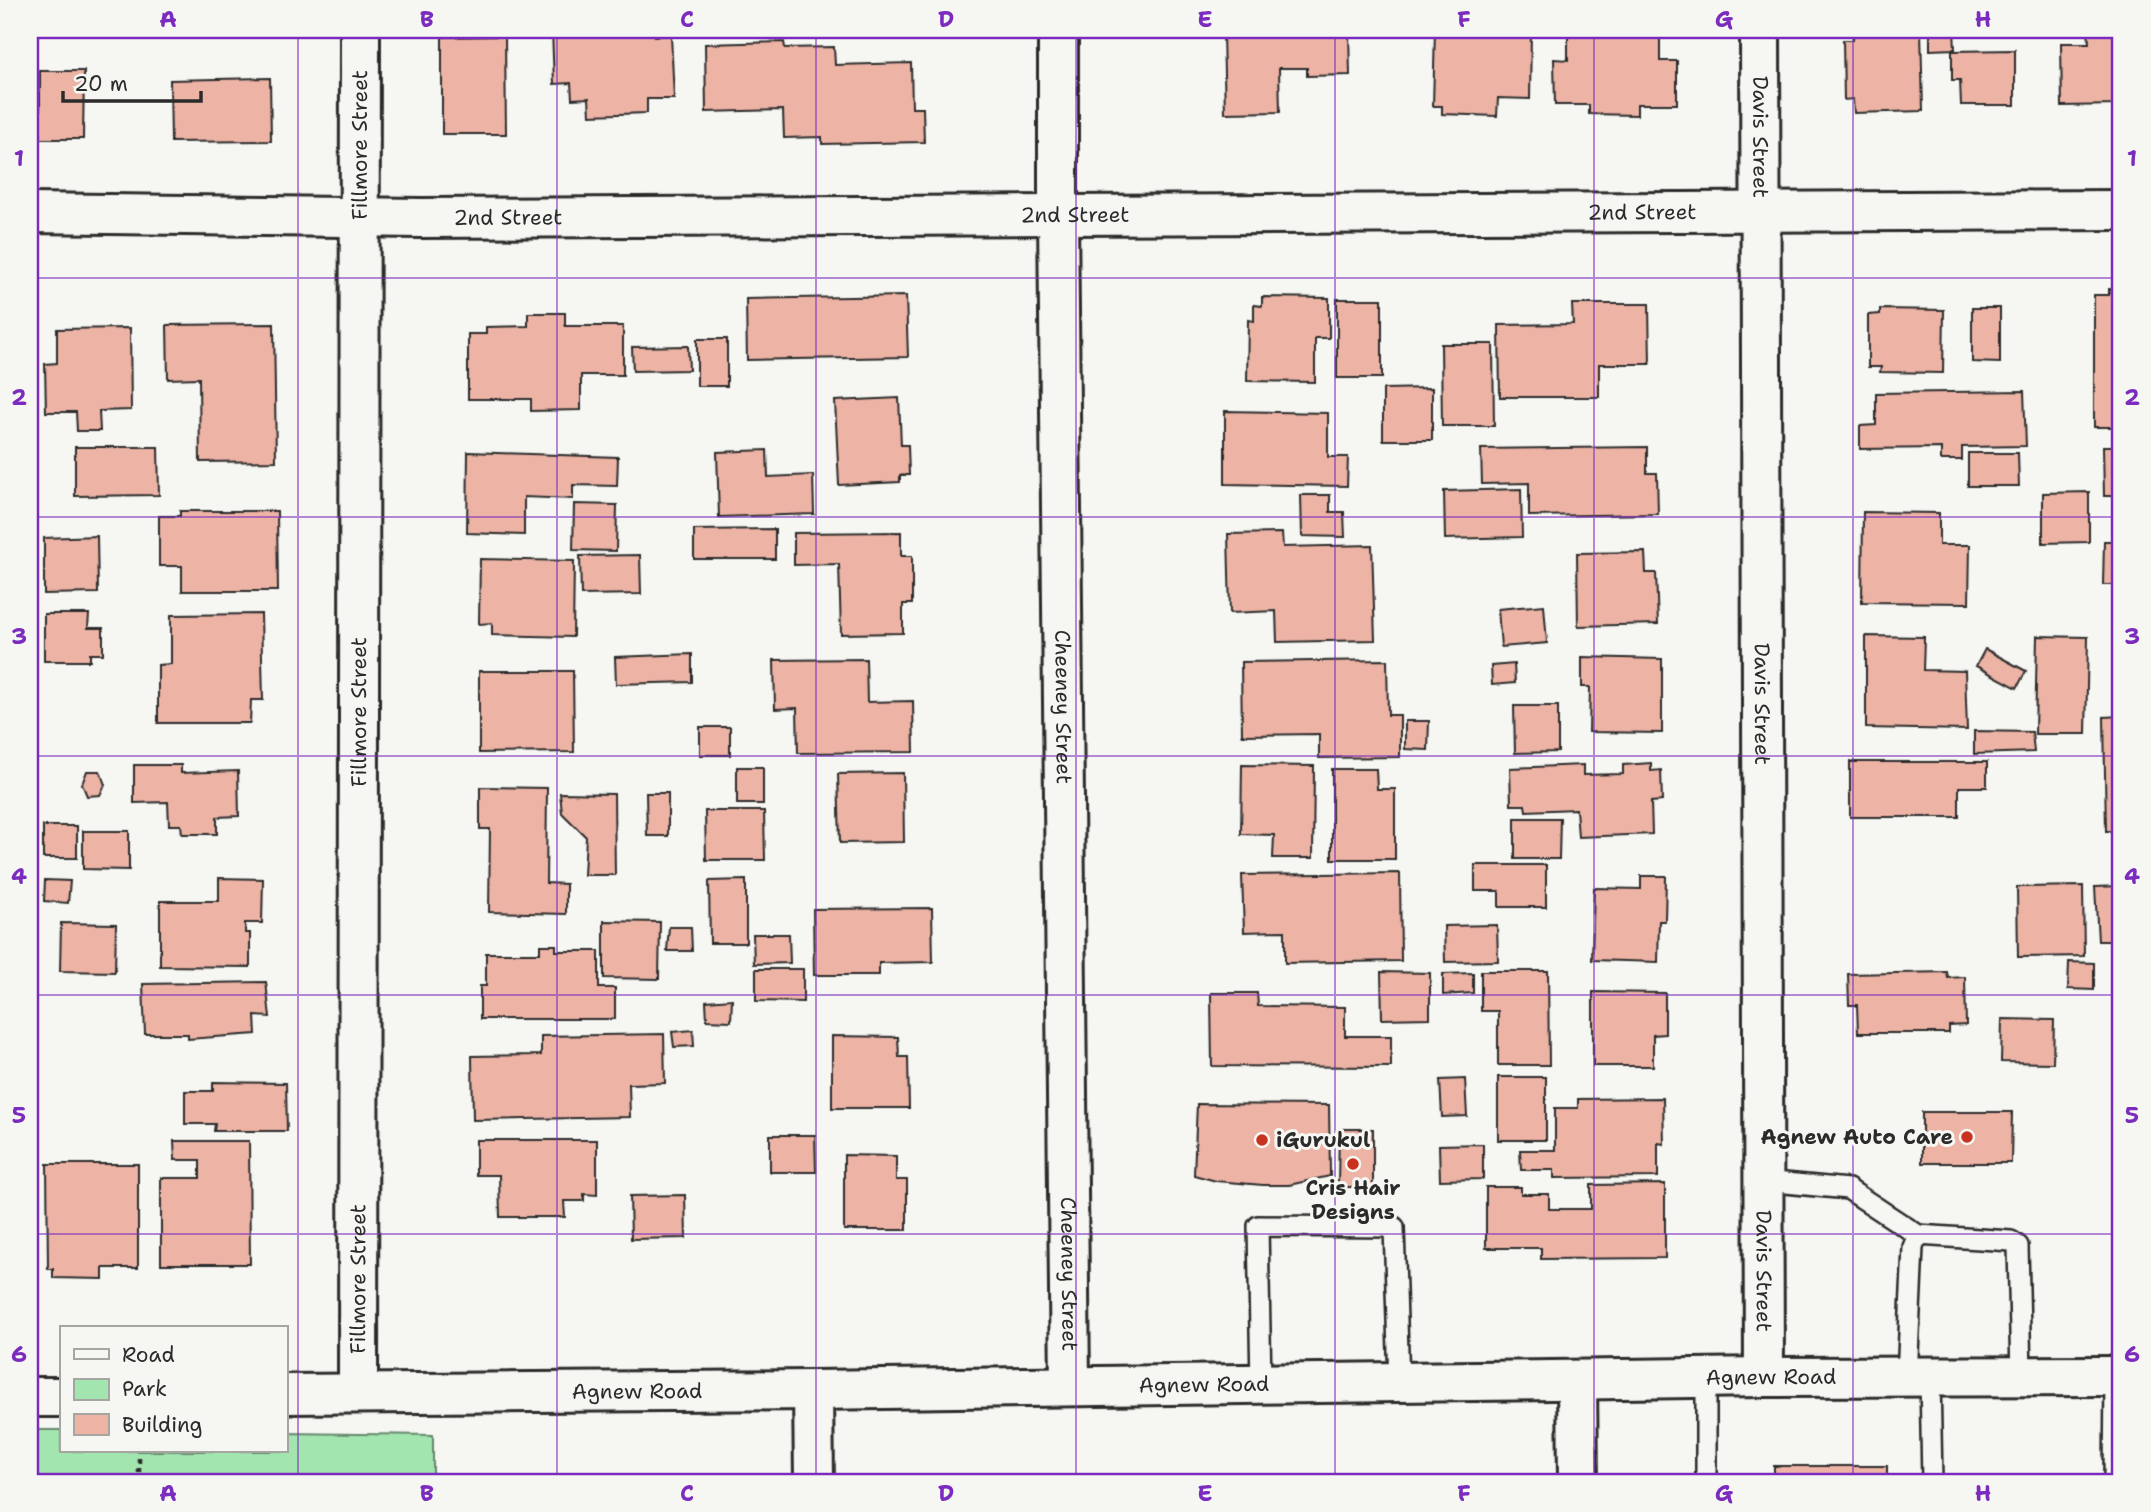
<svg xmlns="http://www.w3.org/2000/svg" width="2151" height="1512" font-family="'Shantell Sans',sans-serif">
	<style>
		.green { fill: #a2e5af; stroke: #66886d; stroke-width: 2 }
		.building { fill: #edb4a6; stroke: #2b2b2b; stroke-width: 2 }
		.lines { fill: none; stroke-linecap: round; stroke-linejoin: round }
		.lane-casing { stroke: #2b2b2b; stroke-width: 24 }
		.street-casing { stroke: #2b2b2b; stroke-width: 44 }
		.secondary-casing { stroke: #2b2b2b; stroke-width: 44 }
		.path { stroke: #2b2b2b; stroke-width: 4.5; stroke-dasharray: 5 5; stroke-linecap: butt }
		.lane { stroke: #f6f6f2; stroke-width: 19 }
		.street { stroke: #f6f6f2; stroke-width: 38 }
		.secondary { stroke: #f6f6f2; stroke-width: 38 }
		.grid { fill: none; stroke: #7b2cbf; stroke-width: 2; stroke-opacity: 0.55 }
		.poi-dot { fill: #c8321e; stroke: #f6f6f2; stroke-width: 2.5 }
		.labels { text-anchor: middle; stroke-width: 6; stroke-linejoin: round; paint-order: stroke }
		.street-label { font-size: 21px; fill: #2b2b2b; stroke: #f6f6f2 }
		.poi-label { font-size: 21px; font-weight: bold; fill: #2b2b2b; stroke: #f6f6f2; text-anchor: end }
		.neatline { fill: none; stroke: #7b2cbf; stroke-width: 2.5 }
		.grid-label { font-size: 23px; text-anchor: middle; font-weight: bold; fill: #7b2cbf }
	</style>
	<rect width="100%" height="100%" fill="#f6f6f2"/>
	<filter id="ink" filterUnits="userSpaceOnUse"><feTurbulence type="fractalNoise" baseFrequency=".0143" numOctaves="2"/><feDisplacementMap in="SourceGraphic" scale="14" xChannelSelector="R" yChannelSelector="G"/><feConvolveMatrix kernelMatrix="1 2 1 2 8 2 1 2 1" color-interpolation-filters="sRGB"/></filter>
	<g filter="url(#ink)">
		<path class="green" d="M 30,1430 L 61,1430 L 61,1451 L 285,1451 L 285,1433 L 433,1435 L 433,1482 L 30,1482 Z"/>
		<path class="building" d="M 154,30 L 247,30 L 154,32 Z
			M 552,30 L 654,30 L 655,36 L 671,35 L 674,99 L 647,99 L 647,113 L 590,115 L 589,98 L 572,99 L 571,83 L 554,84 Z
			M 1435,30 L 1531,31 L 1530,99 L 1498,98 L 1497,116 L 1442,114 L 1442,106 L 1433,106 Z
			M 1568,30 L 1660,30 L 1660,61 L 1677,61 L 1677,104 L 1637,104 L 1637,115 L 1589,114 L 1589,105 L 1555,105 L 1554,59 L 1568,60 Z
			M 1853,30 L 1921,30 L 1923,111 L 1854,113 L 1853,99 L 1844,100 L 1843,40 L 1853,40 Z
			M 1930,30 L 1954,30 L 1955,49 L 1930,50 Z
			M 2088,30 L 2117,30 L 2118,105 L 2062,106 L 2061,43 L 2089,43 Z
			M 1349,32 L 1350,75 L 1307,76 L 1307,68 L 1279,68 L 1280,112 L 1225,113 L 1223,34 Z
			M 505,36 L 506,134 L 442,134 L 442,37 Z
			M 784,42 L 785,48 L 834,47 L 835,65 L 911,63 L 912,108 L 923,108 L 924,142 L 822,144 L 822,137 L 784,138 L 783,110 L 706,112 L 705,44 Z
			M 2015,50 L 2015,105 L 1961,105 L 1960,80 L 1952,80 L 1952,51 Z
			M 40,71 L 84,71 L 83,139 L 40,139 Z
			M 270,78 L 271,141 L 171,142 L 170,80 Z
			M 2109,289 L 2121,289 L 2121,427 L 2094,427 L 2094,295 L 2109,295 Z
			M 906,296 L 908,357 L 747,360 L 746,299 Z
			M 1262,297 L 1329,298 L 1329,338 L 1315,338 L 1315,382 L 1247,381 L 1248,320 L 1254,321 L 1254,305 L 1262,306 Z
			M 1337,299 L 1382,299 L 1382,378 L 1337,378 Z
			M 1572,304 L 1649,304 L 1650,364 L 1599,364 L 1599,397 L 1500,397 L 1499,325 L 1573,324 Z
			M 1972,308 L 2000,308 L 2000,363 L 1972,362 Z
			M 1880,309 L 1944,310 L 1943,373 L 1880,372 L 1881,367 L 1868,367 L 1868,315 L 1880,314 Z
			M 528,313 L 565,313 L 565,326 L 623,326 L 623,375 L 581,375 L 581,410 L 531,411 L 531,399 L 468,399 L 468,334 L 486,334 L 486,327 L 528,326 Z
			M 274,324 L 276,461 L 200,462 L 199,378 L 168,379 L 167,325 Z
			M 130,328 L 131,410 L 99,411 L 100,431 L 77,431 L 76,412 L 46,412 L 45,364 L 57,363 L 57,329 Z
			M 697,339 L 727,339 L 727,386 L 697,386 Z
			M 1441,344 L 1493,344 L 1494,426 L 1442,426 Z
			M 688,346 L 689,370 L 633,371 L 632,347 Z
			M 1432,388 L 1432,440 L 1383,440 L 1383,389 Z
			M 2024,391 L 2026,446 L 1962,447 L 1962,460 L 1941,460 L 1941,448 L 1860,449 L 1860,426 L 1876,425 L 1876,393 Z
			M 899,398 L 901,445 L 908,445 L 909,475 L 900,475 L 900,482 L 839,485 L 835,401 Z
			M 1225,411 L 1328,413 L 1328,457 L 1348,457 L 1347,486 L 1225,484 Z
			M 2103,446 L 2121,446 L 2121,496 L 2104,496 Z
			M 75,447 L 158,447 L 159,495 L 75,496 Z
			M 1647,447 L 1647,473 L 1657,473 L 1658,514 L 1529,516 L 1529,483 L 1482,484 L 1481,449 Z
			M 767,450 L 768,477 L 813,475 L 814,514 L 719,517 L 717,452 Z
			M 468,452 L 618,457 L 617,486 L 573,485 L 573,499 L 524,497 L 524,535 L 467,533 Z
			M 1968,453 L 2018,453 L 2019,486 L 1968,486 Z
			M 1521,489 L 1522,537 L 1445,539 L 1444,491 Z
			M 2089,492 L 2089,542 L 2043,543 L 2043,493 Z
			M 1301,495 L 1330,495 L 1330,512 L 1344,512 L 1345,537 L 1302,536 Z
			M 574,504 L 617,505 L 616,551 L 573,550 Z
			M 180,511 L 277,511 L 278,591 L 182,591 L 182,566 L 159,566 L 159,516 L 180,516 Z
			M 1863,512 L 1939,513 L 1939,545 L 1970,545 L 1969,603 L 1862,602 Z
			M 775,529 L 775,559 L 694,559 L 694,530 Z
			M 901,532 L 901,556 L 912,556 L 912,604 L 903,604 L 903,633 L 841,634 L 839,564 L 794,565 L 794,533 Z
			M 1282,533 L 1283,547 L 1372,545 L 1375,640 L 1277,642 L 1276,611 L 1230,613 L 1228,534 Z
			M 97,536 L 98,593 L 44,594 L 44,538 Z
			M 2104,541 L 2121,541 L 2121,585 L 2103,585 Z
			M 1645,552 L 1646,573 L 1656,573 L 1658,624 L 1578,626 L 1577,553 Z
			M 640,555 L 641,594 L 581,595 L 580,556 Z
			M 480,559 L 574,561 L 573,637 L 492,635 L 492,623 L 479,624 Z
			M 1544,605 L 1547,643 L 1501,647 L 1498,609 Z
			M 44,614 L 89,614 L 88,628 L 103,628 L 103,654 L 90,654 L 90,661 L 44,661 Z
			M 261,614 L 263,700 L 251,700 L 250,723 L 158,723 L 158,665 L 171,664 L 171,615 Z
			M 1866,636 L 1924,637 L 1923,670 L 1965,671 L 1967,730 L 1866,728 Z
			M 2037,636 L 2088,637 L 2086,734 L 2035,734 Z
			M 1985,649 L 2026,671 L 2017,688 L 1976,666 Z
			M 692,654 L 692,682 L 616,684 L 615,657 Z
			M 1582,657 L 1662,659 L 1662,733 L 1589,732 L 1590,687 L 1582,687 Z
			M 866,659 L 867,702 L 913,701 L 914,752 L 798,753 L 797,708 L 775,709 L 774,660 Z
			M 1387,660 L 1388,715 L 1400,715 L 1400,757 L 1319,758 L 1319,734 L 1242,735 L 1241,662 Z
			M 1514,664 L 1515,683 L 1492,685 L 1491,666 Z
			M 479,671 L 573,671 L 574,752 L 479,753 Z
			M 1514,706 L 1558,706 L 1558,752 L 1515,753 Z
			M 2121,716 L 2121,831 L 2106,831 L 2104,717 Z
			M 1405,721 L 1429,721 L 1428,750 L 1405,749 Z
			M 700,727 L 730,727 L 730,755 L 700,755 Z
			M 1974,731 L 2032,732 L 2034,752 L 1974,754 Z
			M 1850,762 L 1987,762 L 1987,787 L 1959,787 L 1959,817 L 1850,817 Z
			M 1651,763 L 1651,771 L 1661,770 L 1662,801 L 1651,802 L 1652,834 L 1578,837 L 1576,809 L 1526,811 L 1525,805 L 1511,805 L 1510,768 L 1583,765 L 1583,775 L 1623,774 L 1623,765 Z
			M 134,765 L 181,765 L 181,773 L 238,771 L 239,816 L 217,817 L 217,834 L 182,834 L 181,825 L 169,825 L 168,802 L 134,803 Z
			M 1242,765 L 1314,766 L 1313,858 L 1273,858 L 1274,835 L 1241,834 Z
			M 737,767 L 763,767 L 763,804 L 737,804 Z
			M 1332,769 L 1376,769 L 1377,789 L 1395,789 L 1395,859 L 1332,859 Z
			M 87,771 L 100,771 L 105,785 L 100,795 L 87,796 L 82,784 Z
			M 903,773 L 904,842 L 840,843 L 838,774 Z
			M 30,774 L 31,774 L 31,874 L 30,874 Z
			M 480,787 L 547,788 L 546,883 L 566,884 L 566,914 L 489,912 L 490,829 L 480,829 Z
			M 560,793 L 614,794 L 615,875 L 584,875 L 586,837 L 562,813 Z
			M 646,793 L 668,793 L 668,836 L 647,836 Z
			M 705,811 L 764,811 L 765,860 L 706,860 Z
			M 1515,818 L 1560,818 L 1559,859 L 1515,859 Z
			M 43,826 L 77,826 L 77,858 L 43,858 Z
			M 83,831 L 129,831 L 129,870 L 83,869 Z
			M 1475,865 L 1546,865 L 1546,907 L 1499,907 L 1499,891 L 1475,891 Z
			M 1400,873 L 1401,961 L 1285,963 L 1285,931 L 1244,932 L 1242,875 Z
			M 1641,876 L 1666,876 L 1665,921 L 1659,921 L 1658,962 L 1592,960 L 1594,888 L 1641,889 Z
			M 219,878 L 263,879 L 262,923 L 245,923 L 245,933 L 250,933 L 250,967 L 160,966 L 160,901 L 219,901 Z
			M 45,880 L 70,881 L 68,903 L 44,901 Z
			M 746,880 L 746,943 L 710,943 L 709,881 Z
			M 2083,886 L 2084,956 L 2018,957 L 2017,887 Z
			M 2121,886 L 2121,941 L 2098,941 L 2095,887 Z
			M 932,908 L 933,962 L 879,963 L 879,975 L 814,975 L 813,909 Z
			M 604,921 L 660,922 L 659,979 L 604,978 Z
			M 61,923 L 116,924 L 115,972 L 60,971 Z
			M 1497,925 L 1498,961 L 1445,962 L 1444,926 Z
			M 669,927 L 691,927 L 692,951 L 667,951 Z
			M 753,934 L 789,934 L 790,963 L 754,964 Z
			M 540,945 L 556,945 L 556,951 L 599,951 L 599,988 L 615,988 L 615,1019 L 480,1019 L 480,986 L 486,986 L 486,953 L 540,953 Z
			M 2069,962 L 2094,963 L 2094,990 L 2068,989 Z
			M 756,969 L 803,969 L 803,1002 L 756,1001 Z
			M 1481,971 L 1548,971 L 1549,1065 L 1498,1065 L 1498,1011 L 1481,1011 Z
			M 1381,972 L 1430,973 L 1430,1018 L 1382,1019 Z
			M 1947,972 L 1948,978 L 1965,977 L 1966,1025 L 1949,1026 L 1949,1033 L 1858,1033 L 1857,1005 L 1849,1005 L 1848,974 Z
			M 1473,973 L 1473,993 L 1443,995 L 1443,974 Z
			M 266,982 L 270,1017 L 255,1016 L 256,1034 L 188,1039 L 188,1034 L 145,1034 L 143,984 Z
			M 1593,992 L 1665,993 L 1665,1034 L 1653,1035 L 1653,1066 L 1593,1066 Z
			M 1211,993 L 1257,993 L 1258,1006 L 1345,1007 L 1345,1036 L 1391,1036 L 1391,1067 L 1212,1066 Z
			M 732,999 L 731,1021 L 707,1020 L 706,1001 Z
			M 2002,1019 L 2054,1020 L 2053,1063 L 2001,1062 Z
			M 693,1030 L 694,1046 L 674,1047 L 672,1032 Z
			M 664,1034 L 665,1083 L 629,1084 L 630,1117 L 473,1120 L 472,1056 L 541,1055 L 541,1036 Z
			M 832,1036 L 898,1037 L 899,1057 L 908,1057 L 909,1108 L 832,1108 Z
			M 1498,1077 L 1546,1077 L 1546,1140 L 1498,1140 Z
			M 1465,1079 L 1467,1116 L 1442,1117 L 1440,1080 Z
			M 213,1082 L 286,1083 L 287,1131 L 214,1131 L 215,1124 L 185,1124 L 185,1091 L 213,1091 Z
			M 1663,1098 L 1664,1144 L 1658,1143 L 1658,1177 L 1554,1178 L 1554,1170 L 1521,1170 L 1520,1150 L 1555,1150 L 1555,1108 L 1578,1108 L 1578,1099 Z
			M 1197,1104 L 1329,1105 L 1330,1176 L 1289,1185 L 1263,1185 L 1216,1181 L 1194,1175 Z
			M 1922,1112 L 2012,1112 L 2011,1163 L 1922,1163 Z
			M 1339,1129 L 1373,1129 L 1373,1187 L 1338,1187 Z
			M 770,1135 L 815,1135 L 816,1172 L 770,1172 Z
			M 476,1140 L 597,1140 L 597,1195 L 584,1194 L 584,1201 L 564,1201 L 565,1217 L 500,1217 L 499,1175 L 476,1175 Z
			M 174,1141 L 249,1141 L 250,1264 L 161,1264 L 161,1178 L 200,1178 L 200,1160 L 175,1160 Z
			M 1483,1144 L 1483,1179 L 1440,1180 L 1439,1145 Z
			M 844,1155 L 896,1156 L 896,1180 L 907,1180 L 907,1230 L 844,1230 Z
			M 47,1164 L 138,1164 L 138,1268 L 103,1268 L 103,1279 L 53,1278 L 53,1269 L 48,1269 Z
			M 1665,1184 L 1665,1258 L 1541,1259 L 1541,1248 L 1486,1248 L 1486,1187 L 1521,1187 L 1521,1194 L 1549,1194 L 1549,1209 L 1591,1209 L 1591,1185 Z
			M 685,1195 L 686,1238 L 631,1239 L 630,1196 Z
			M 1774,1466 L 1887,1466 L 1887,1482 L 1774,1482 Z"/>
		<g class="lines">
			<g class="lane-casing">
				<path id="lane" d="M 1764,1181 L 1848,1189 L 1918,1235
					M 1930,1376 L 1932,1482
					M 1907,1377 L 1913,1247 L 1918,1235 L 2011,1241 L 2018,1246 L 2021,1376
					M 1261,1384 L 1258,1226 L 1394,1227 L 1399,1383
					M 1706,1482 L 1706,1378
					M 2114,1482 L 2115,1376"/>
			</g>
			<g class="street-casing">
				<g id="street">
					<path id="s1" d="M 1058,30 L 1058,214 L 1070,1386"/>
					<path id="s2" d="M 1760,30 L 1764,1377"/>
					<path id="s3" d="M 30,213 L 421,218 L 2121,210"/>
					<path d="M 1577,1380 L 1578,1482"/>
					<path d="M 813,1390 L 814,1482"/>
					<path id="s4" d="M 358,1393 L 360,30"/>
				</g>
			</g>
			<g class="secondary-casing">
				<g id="secondary">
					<path id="s5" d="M 285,1394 L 813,1390 L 1764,1377 L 2121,1376"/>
					<path d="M 30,1397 L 61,1397"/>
				</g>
			</g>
			<path class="path" d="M 139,1458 L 139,1482"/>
			<use href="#lane" class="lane"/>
			<use href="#street" class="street"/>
			<use href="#secondary" class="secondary"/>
		</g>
	</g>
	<path class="grid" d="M 298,30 L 298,1482M 557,30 L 557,1482M 816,30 L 816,1482M 1076,30 L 1076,1482M 1335,30 L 1335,1482M 1594,30 L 1594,1482M 1853,30 L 1853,1482M 30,278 L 2121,278M 30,517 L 2121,517M 30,756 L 2121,756M 30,995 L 2121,995M 30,1234 L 2121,1234"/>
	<g class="poi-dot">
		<circle cx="1967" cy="1137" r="7"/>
		<circle cx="1262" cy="1140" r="7"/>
		<circle cx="1353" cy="1164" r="7"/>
	</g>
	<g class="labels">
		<g class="street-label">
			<text dy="7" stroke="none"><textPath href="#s2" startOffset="107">Davis Street</textPath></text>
			<text dy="7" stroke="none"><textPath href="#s4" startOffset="1248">Fillmore Street</textPath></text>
			<text dy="7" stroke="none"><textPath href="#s3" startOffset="1612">2nd Street</textPath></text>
			<text dy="7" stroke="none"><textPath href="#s3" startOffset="1045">2nd Street</textPath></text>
			<text dy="7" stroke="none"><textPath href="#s3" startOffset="478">2nd Street</textPath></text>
			<text dy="7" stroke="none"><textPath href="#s2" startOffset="674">Davis Street</textPath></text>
			<text dy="7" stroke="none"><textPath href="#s1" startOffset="677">Cheeney Street</textPath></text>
			<text dy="7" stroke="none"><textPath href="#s4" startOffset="681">Fillmore Street</textPath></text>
			<text dy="7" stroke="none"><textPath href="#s2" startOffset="1241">Davis Street</textPath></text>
			<text dy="7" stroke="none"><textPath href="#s1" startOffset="1244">Cheeney Street</textPath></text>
			<text dy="7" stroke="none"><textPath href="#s4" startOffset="114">Fillmore Street</textPath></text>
			<text dy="7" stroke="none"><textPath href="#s5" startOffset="1486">Agnew Road</textPath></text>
			<text dy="7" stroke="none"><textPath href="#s5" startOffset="919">Agnew Road</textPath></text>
			<text dy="7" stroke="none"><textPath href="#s5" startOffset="352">Agnew Road</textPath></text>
		</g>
		<g class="poi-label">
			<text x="1953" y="1144">Agnew Auto Care</text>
			<text x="1276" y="1147" text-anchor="start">iGurukul</text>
			<text x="1353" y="1195" text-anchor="middle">Cris Hair<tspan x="1353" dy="24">Designs</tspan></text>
		</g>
	</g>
	<rect width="2151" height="1512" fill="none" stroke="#f6f6f2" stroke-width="77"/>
	<rect x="60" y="1326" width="228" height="126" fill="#f6f6f2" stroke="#a5a5a2" stroke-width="2"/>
	<rect x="74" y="1349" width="35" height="10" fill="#f6f6f2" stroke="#a5a5a2" stroke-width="2"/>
	<text x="122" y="1362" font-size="21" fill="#2b2b2b">Road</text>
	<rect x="74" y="1379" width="35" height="21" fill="#a2e5af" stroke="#a5a5a2" stroke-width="2"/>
	<text x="122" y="1396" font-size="21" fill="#2b2b2b">Park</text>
	<rect x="74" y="1414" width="35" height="21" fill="#edb4a6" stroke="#a5a5a2" stroke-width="2"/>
	<text x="122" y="1432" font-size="21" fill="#2b2b2b">Building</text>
	<path d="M63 91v10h138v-10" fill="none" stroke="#2b2b2b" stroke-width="3.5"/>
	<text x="74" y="91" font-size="21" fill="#2b2b2b" stroke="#f6f6f2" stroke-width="5" paint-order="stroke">20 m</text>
	<rect x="38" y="38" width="2074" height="1436" class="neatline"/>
	<g class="grid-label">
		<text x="168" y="27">A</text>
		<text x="427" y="27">B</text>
		<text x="687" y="27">C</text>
		<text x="946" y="27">D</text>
		<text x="1205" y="27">E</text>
		<text x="1464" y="27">F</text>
		<text x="1724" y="27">G</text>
		<text x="1983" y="27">H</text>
		<text x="19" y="166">1</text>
		<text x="2132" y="166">1</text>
		<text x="19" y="405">2</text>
		<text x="2132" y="405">2</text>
		<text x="19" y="644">3</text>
		<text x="2132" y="644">3</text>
		<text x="19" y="884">4</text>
		<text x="2132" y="884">4</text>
		<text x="19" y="1123">5</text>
		<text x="2132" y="1123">5</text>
		<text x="19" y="1362">6</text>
		<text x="2132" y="1362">6</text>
		<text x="168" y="1501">A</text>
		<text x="427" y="1501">B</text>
		<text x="687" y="1501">C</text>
		<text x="946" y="1501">D</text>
		<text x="1205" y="1501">E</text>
		<text x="1464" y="1501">F</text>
		<text x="1724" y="1501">G</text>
		<text x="1983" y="1501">H</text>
	</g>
</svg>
